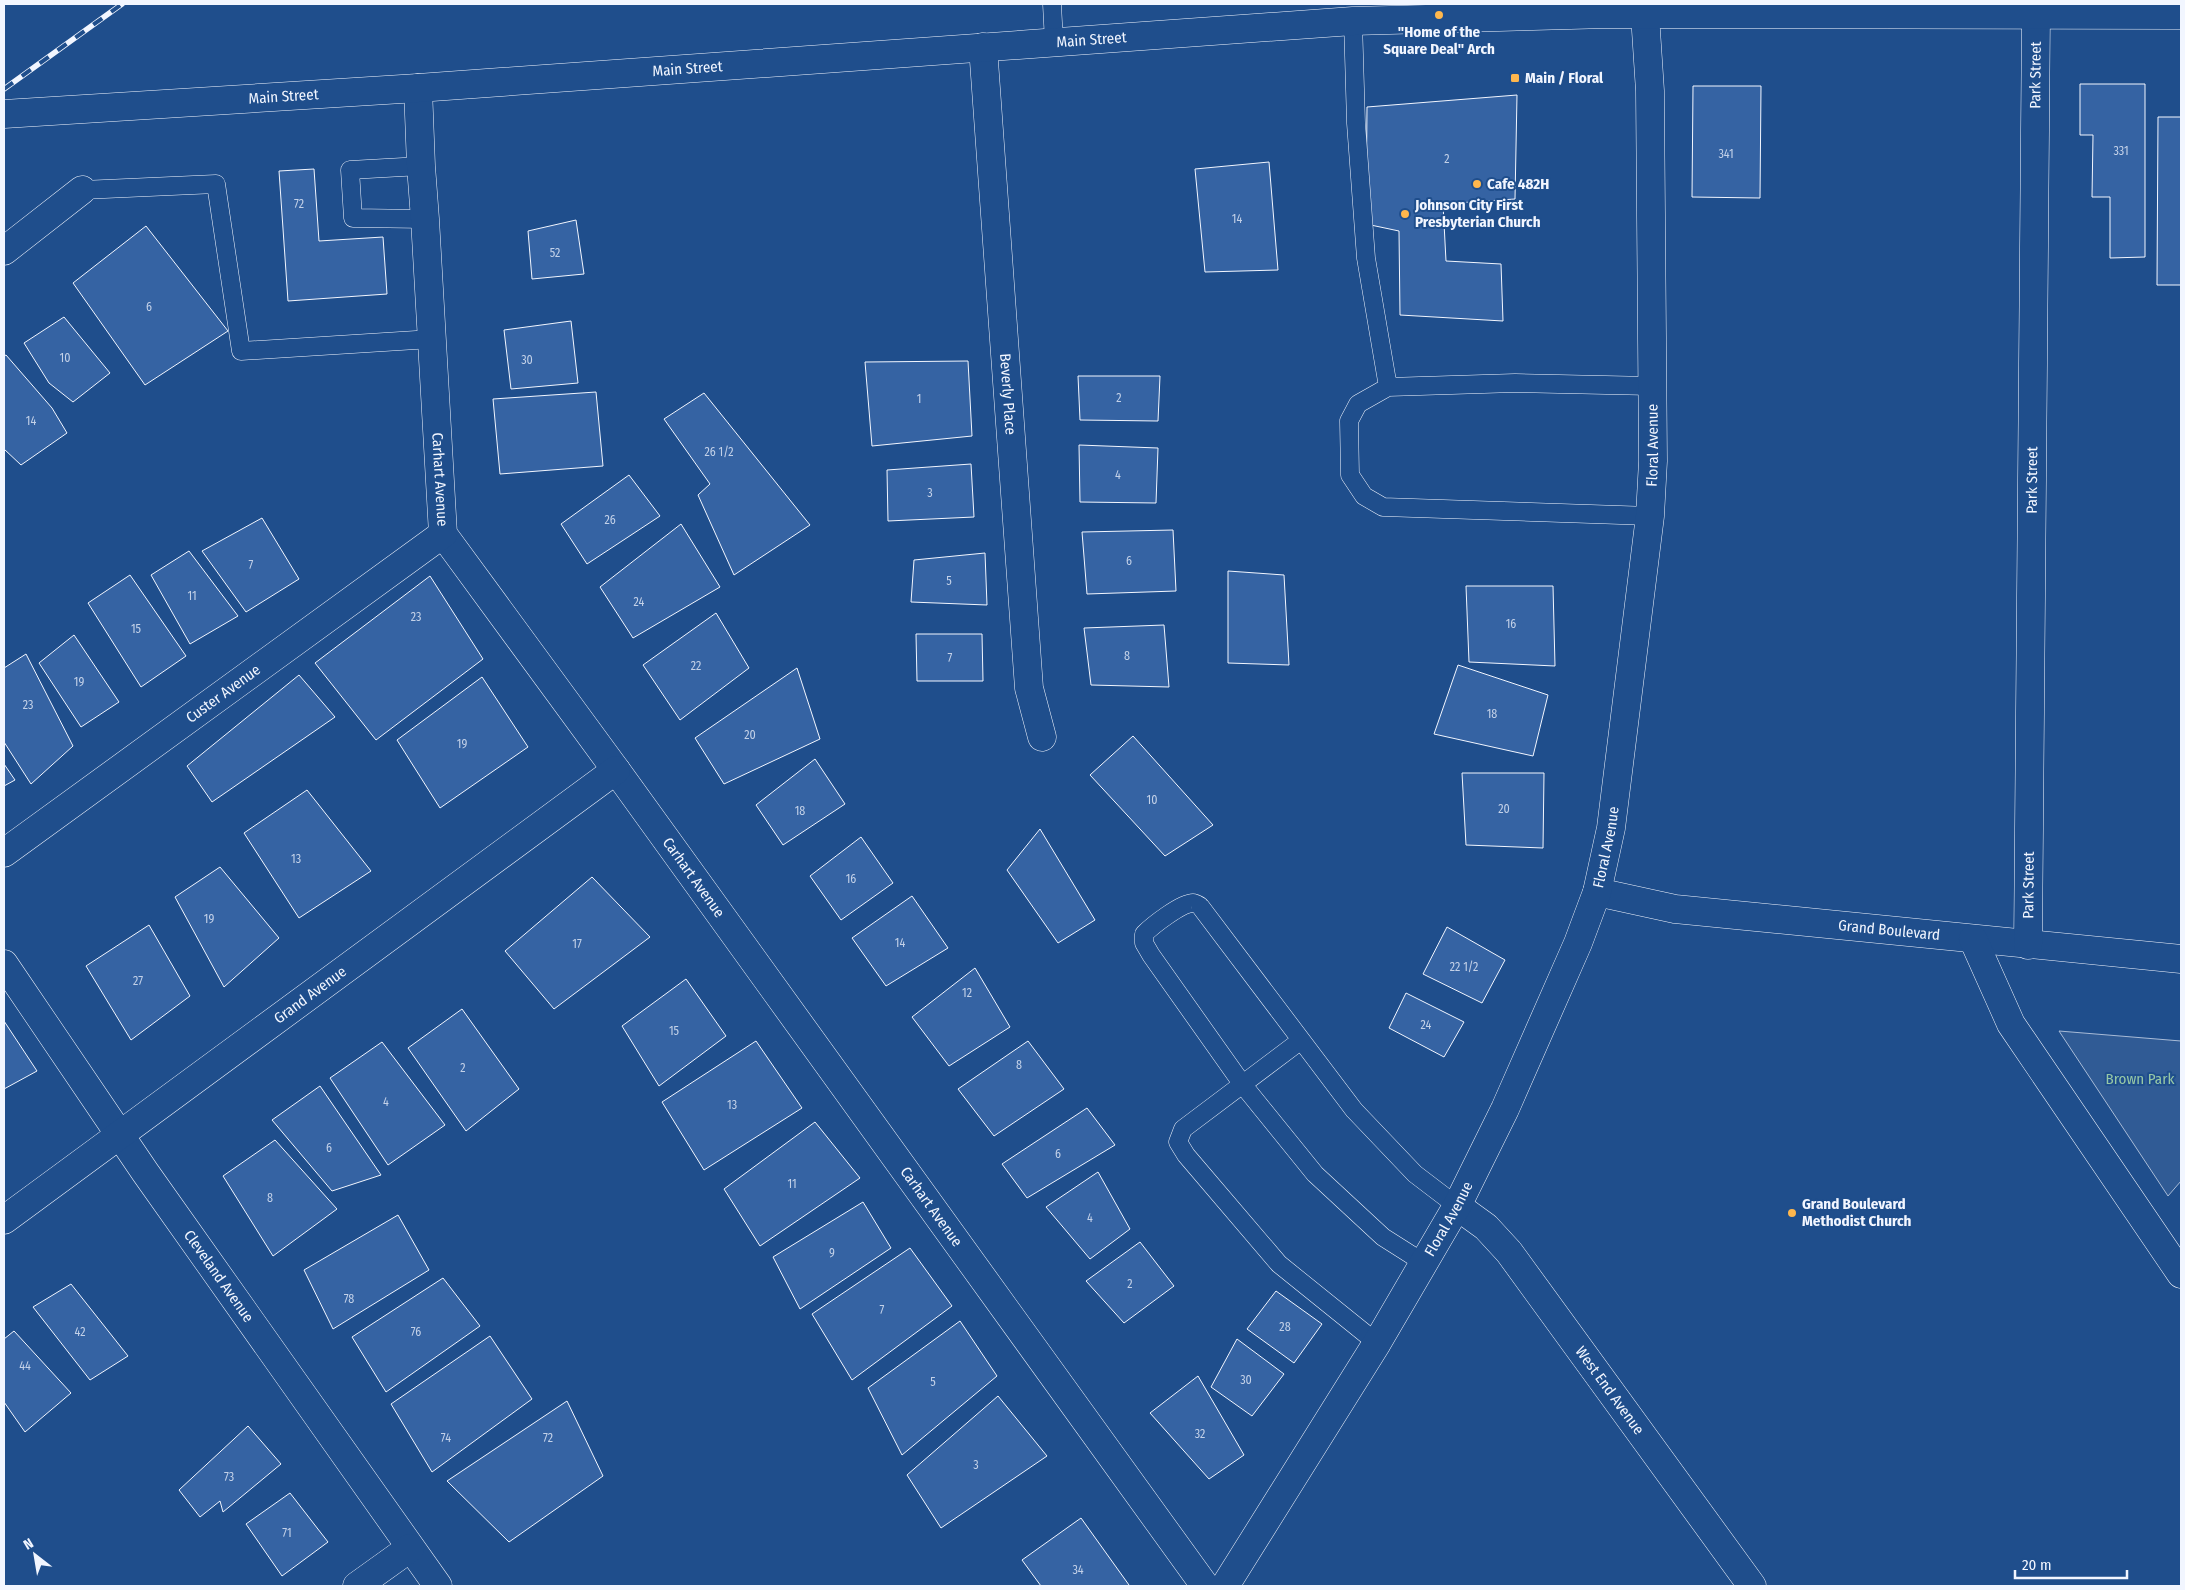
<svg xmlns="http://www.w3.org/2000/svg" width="2185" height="1590" font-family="'Fira Sans Condensed',sans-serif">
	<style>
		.built { fill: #305b95; stroke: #a8bbd7 }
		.building { fill: #3563a3; stroke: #f2f6ff }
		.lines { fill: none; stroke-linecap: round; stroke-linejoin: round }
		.service-casing { stroke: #f2f6ff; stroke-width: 19 }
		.minor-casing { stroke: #f2f6ff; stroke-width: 29 }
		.tertiary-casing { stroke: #f2f6ff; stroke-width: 29 }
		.primary-casing { stroke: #f2f6ff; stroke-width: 29 }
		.service { stroke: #1f4e8c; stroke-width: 18 }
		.minor { stroke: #1f4e8c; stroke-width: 28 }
		.tertiary { stroke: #1f4e8c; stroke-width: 28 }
		.primary { stroke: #1f4e8c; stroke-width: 28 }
		.rail-casing { stroke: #f2f6ff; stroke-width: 5.5 }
		.rail { stroke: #1f4e8c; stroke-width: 4; stroke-dasharray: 11; stroke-linecap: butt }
		.poi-dot { fill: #ffb74d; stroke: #1f4e8c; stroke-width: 2 }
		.labels { text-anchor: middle; stroke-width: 4; stroke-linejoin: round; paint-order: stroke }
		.number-label { font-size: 12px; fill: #c3d1e8 }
		.poi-label { font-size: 15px; font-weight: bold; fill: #f2f6ff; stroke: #1f4e8c; text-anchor: start }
		.street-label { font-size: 15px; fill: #f2f6ff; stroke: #1f4e8c }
		.park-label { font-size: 15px; fill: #97c8a6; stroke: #1f4e8c }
	</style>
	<rect width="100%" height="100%" fill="#1f4e8c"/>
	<path class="built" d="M 2059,1031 L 2181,1041 L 2181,1181 L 2168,1196 Z"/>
	<path class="building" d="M 2080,84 L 2145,84 L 2145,257 L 2110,258 L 2110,197 L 2092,197 L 2093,135 L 2080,135 Z
		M 1693,86 L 1761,86 L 1760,198 L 1692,197 Z
		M 1517,95 L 1515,199 L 1443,204 L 1446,261 L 1501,264 L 1503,321 L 1400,315 L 1399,231 L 1366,224 L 1367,107 Z
		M 2158,117 L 2181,117 L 2181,285 L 2157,285 Z
		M 1269,162 L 1278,270 L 1205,272 L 1195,169 Z
		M 314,169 L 319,241 L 383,237 L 387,294 L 288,301 L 279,171 Z
		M 576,220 L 584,274 L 532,279 L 528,231 Z
		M 146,226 L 228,331 L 145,385 L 73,283 Z
		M 64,317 L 110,373 L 73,402 L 49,383 L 24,343 Z
		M 571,321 L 578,383 L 511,389 L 504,330 Z
		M 6,355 L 52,408 L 67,433 L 21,465 L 4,449 L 4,356 Z
		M 968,361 L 972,436 L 872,446 L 865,362 Z
		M 1078,376 L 1160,376 L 1158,421 L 1080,420 Z
		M 596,392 L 603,466 L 500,474 L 493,399 Z
		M 704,393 L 810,525 L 734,575 L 698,495 L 710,484 L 664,419 Z
		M 1079,445 L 1158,448 L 1156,503 L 1080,502 Z
		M 971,464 L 974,517 L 888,521 L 887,470 Z
		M 629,475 L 660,516 L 587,564 L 561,524 Z
		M 262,518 L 299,579 L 246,612 L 202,551 Z
		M 681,524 L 720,587 L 633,638 L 600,587 Z
		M 1173,530 L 1176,591 L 1087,594 L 1082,532 Z
		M 189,551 L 238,616 L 190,644 L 151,575 Z
		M 985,553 L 987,605 L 911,602 L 914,560 Z
		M 1228,571 L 1284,575 L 1289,665 L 1228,663 Z
		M 130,575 L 186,656 L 141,687 L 88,603 Z
		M 430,576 L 483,659 L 376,740 L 315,663 Z
		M 1466,586 L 1553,586 L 1555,666 L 1469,662 Z
		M 716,613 L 749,668 L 680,720 L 643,665 Z
		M 1164,625 L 1169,687 L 1091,685 L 1084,628 Z
		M 916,634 L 982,634 L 983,681 L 917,681 Z
		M 74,635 L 119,702 L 81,727 L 39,663 Z
		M 26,654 L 73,746 L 31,784 L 4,742 L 4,668 Z
		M 1458,665 L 1548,695 L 1533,756 L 1434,734 Z
		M 797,668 L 820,739 L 724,784 L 695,738 Z
		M 299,675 L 335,717 L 212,802 L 187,766 Z
		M 482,677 L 528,747 L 440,808 L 397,740 Z
		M 1133,736 L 1213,825 L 1165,856 L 1090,775 Z
		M 815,759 L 845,804 L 783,845 L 756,805 Z
		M 4,764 L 15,780 L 4,786 Z
		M 1462,773 L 1544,773 L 1543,848 L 1466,845 Z
		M 307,790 L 371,871 L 299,918 L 244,833 Z
		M 1040,829 L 1095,920 L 1058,943 L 1007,870 Z
		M 861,837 L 893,883 L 841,920 L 810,876 Z
		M 220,867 L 279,938 L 224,987 L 175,897 Z
		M 592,877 L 650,937 L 554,1009 L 505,951 Z
		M 912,896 L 948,948 L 886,986 L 852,938 Z
		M 149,925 L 190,996 L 131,1040 L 86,966 Z
		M 1447,927 L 1505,960 L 1482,1003 L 1423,974 Z
		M 975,968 L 1010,1027 L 949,1066 L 912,1017 Z
		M 686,979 L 726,1036 L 659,1086 L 622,1026 Z
		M 1406,993 L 1464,1022 L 1444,1057 L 1389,1028 Z
		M 462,1009 L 519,1089 L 466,1131 L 408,1048 Z
		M 4,1021 L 37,1071 L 4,1089 Z
		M 756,1041 L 802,1108 L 704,1170 L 662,1102 Z
		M 1028,1041 L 1064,1089 L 994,1136 L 958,1089 Z
		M 382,1042 L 445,1125 L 388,1165 L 330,1078 Z
		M 320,1086 L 381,1175 L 332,1191 L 272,1120 Z
		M 1087,1108 L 1115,1145 L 1027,1198 L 1002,1164 Z
		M 815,1122 L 860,1178 L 760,1246 L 724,1189 Z
		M 275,1140 L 337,1209 L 273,1256 L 223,1176 Z
		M 1098,1172 L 1130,1229 L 1090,1259 L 1046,1207 Z
		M 863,1202 L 891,1248 L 800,1309 L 773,1257 Z
		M 398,1215 L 429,1270 L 333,1329 L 304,1270 Z
		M 1140,1242 L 1174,1286 L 1124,1323 L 1086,1281 Z
		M 910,1248 L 952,1306 L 852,1380 L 812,1314 Z
		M 443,1278 L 480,1326 L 386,1392 L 352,1337 Z
		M 71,1284 L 128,1356 L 90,1380 L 33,1307 Z
		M 1276,1291 L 1322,1324 L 1294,1363 L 1247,1329 Z
		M 960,1321 L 997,1376 L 902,1455 L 868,1388 Z
		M 14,1331 L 71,1393 L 25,1432 L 4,1402 L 4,1339 Z
		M 490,1336 L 532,1399 L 432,1472 L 391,1404 Z
		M 1237,1339 L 1284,1374 L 1252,1416 L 1211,1387 Z
		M 1198,1376 L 1244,1455 L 1209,1479 L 1150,1413 Z
		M 998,1396 L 1047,1456 L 941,1528 L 907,1475 Z
		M 567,1401 L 603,1476 L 509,1542 L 447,1481 Z
		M 248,1426 L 281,1464 L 223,1512 L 220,1501 L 200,1517 L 179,1490 Z
		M 290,1493 L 328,1542 L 282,1576 L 246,1524 Z
		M 1081,1518 L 1129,1585 L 1127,1586 L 1041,1586 L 1022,1560 Z"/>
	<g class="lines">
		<g class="service-casing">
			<path id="service" d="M 1052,4 L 1054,42
				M 1353,21 L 1356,123 L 1366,258 L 1388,387
				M 421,166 L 350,170 L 353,218 L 425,219
				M 82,190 L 216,184 L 241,351 L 432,339
				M 1650,516 L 1383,507 L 1364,496 L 1350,475 L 1349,421 L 1358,404 L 1388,387 L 1515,383 L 1652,386
				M 1300,1041 L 1183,1129 L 1178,1142 L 1186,1155 L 1279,1264 L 1377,1343
				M 1424,1263 L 1383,1237 L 1315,1174 L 1243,1085 L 1151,955 L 1144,943 L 1144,934 C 1152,926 1181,903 1193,903 C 1193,903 1200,905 1200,906 L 1354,1110 L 1415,1174 L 1457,1206"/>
		</g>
		<g class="minor-casing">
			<g id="minor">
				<path id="s1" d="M 983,47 L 1029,688 L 1042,737"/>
				<path id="s2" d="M 418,88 L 421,166 L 425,219 L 443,534 L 616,770 L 1205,1586"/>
				<path d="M 4,251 L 82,190"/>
				<path id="s3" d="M 4,853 L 443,534"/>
				<path id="s4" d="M 1597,892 L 1675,909 L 2181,959"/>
				<path d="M 1973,939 L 2011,1024 L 2181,1274"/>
				<path id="s5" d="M 2028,945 L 2036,15"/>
				<path id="s6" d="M 4,964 L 145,1172 L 438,1586"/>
				<path id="s7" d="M 1457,1206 L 1486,1227 L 1509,1252 L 1752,1586"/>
				<path id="s8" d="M 4,1220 L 616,770"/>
				<path d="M 357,1586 L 410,1548"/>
			</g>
		</g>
		<g class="tertiary-casing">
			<g id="tertiary">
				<path id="s9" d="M 1225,1586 L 1377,1343 L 1457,1206 L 1505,1109 L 1578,943 L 1597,892 L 1611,828 L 1650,516 L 1653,461 L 1650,91 L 1645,15"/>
			</g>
		</g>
		<g class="primary-casing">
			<g id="primary">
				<path id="s10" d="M 4,114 L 418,88 L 1353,21 L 1607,14 L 2181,15"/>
			</g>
		</g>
		<use href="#service" class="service"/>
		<use href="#minor" class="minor"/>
		<use href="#tertiary" class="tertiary"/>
		<use href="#primary" class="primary"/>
		<g class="rail-casing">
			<path id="rail" d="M 4,89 L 122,4"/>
		</g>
		<use href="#rail" class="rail"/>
	</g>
	<g class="poi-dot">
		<circle cx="1439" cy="15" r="5"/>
		<rect x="1510" y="73" width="10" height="10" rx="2.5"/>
		<circle cx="1477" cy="184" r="5"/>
		<circle cx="1405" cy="214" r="5"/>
		<circle cx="1792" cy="1213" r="5"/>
	</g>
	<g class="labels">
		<g class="number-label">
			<text x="2121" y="155">331</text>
			<text x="1726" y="158">341</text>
			<text x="1447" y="163">2</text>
			<text x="299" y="208">72</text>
			<text x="1237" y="223">14</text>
			<text x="555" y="257">52</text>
			<text x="149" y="311">6</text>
			<text x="65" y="362">10</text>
			<text x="527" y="364">30</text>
			<text x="1119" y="402">2</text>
			<text x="919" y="403">1</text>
			<text x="31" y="425">14</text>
			<text x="719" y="456">26 1/2</text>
			<text x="1118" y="479">4</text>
			<text x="930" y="497">3</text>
			<text x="610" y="524">26</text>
			<text x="1129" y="565">6</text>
			<text x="251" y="569">7</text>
			<text x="949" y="585">5</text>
			<text x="192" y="600">11</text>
			<text x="639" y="606">24</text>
			<text x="416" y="621">23</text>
			<text x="1511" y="628">16</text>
			<text x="136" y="633">15</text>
			<text x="1127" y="660">8</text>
			<text x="950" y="662">7</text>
			<text x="696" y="670">22</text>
			<text x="79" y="686">19</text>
			<text x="28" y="709">23</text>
			<text x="1492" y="718">18</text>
			<text x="750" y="739">20</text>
			<text x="462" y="748">19</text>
			<text x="1152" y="804">10</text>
			<text x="1504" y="813">20</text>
			<text x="800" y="815">18</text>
			<text x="296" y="863">13</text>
			<text x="851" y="883">16</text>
			<text x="209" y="923">19</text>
			<text x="900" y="947">14</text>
			<text x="577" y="948">17</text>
			<text x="1464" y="971">22 1/2</text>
			<text x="138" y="985">27</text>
			<text x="967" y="997">12</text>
			<text x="1426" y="1029">24</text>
			<text x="674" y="1035">15</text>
			<text x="1019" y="1069">8</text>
			<text x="463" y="1072">2</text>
			<text x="386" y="1106">4</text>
			<text x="732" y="1109">13</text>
			<text x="329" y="1152">6</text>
			<text x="1058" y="1158">6</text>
			<text x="792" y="1188">11</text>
			<text x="270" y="1202">8</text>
			<text x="1090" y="1222">4</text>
			<text x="832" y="1257">9</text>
			<text x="1130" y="1288">2</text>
			<text x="349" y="1303">78</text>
			<text x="882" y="1314">7</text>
			<text x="1285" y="1331">28</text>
			<text x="80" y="1336">42</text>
			<text x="416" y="1336">76</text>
			<text x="25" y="1370">44</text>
			<text x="1246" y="1384">30</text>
			<text x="933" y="1386">5</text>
			<text x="1200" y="1438">32</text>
			<text x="446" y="1442">74</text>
			<text x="548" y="1442">72</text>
			<text x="976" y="1469">3</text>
			<text x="229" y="1481">73</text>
			<text x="287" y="1537">71</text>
			<text x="1078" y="1574">34</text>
		</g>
		<g class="poi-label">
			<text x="1439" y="37" text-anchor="middle">"Home of the<tspan x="1439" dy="17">Square Deal" Arch</tspan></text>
			<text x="1525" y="83">Main / Floral</text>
			<text x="1487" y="189">Cafe 482H</text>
			<text x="1415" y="210">Johnson City First<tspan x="1415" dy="17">Presbyterian Church</tspan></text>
			<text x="1802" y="1209">Grand Boulevard<tspan x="1802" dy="17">Methodist Church</tspan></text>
		</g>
		<g class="street-label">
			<text dy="5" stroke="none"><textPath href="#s10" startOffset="1090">Main Street</textPath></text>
			<text dy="5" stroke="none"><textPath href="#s10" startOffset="685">Main Street</textPath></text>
			<text dy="5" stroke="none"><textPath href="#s5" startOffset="870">Park Street</textPath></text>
			<text dy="5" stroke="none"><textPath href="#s10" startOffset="280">Main Street</textPath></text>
			<text dy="5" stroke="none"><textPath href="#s1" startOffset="348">Beverly Place</textPath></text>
			<text dy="5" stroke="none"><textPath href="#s9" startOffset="1240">Floral Avenue</textPath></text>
			<text dy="5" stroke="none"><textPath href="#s2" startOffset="392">Carhart Avenue</textPath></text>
			<text dy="5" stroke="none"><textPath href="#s5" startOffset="465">Park Street</textPath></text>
			<text dy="5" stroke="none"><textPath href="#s3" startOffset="271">Custer Avenue</textPath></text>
			<text dy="5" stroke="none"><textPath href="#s9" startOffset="835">Floral Avenue</textPath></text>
			<text dy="5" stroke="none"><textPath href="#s2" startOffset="872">Carhart Avenue</textPath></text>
			<text dy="5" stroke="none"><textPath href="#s5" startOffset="60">Park Street</textPath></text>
			<text dy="5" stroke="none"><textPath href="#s4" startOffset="295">Grand Boulevard</textPath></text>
			<text dy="5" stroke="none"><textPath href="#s8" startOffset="380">Grand Avenue</textPath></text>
			<text dy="5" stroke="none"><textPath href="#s2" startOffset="1278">Carhart Avenue</textPath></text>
			<text dy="5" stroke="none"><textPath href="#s9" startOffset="430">Floral Avenue</textPath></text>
			<text dy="5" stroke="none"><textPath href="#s6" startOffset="379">Cleveland Avenue</textPath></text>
			<text dy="5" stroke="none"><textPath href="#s7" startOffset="241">West End Avenue</textPath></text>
		</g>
		<g class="park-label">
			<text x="2140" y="1084">Brown Park</text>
		</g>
	</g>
	<rect width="2185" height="1590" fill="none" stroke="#f2f6ff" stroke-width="10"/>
	<g transform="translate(35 1555) rotate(329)" stroke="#1f4e8c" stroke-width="4" paint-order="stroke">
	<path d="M0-4L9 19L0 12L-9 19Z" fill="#f2f6ff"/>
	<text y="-8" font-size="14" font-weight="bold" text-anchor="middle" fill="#f2f6ff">N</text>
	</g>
	<path d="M2015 1570v8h112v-8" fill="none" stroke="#f2f6ff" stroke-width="2.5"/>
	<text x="2022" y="1570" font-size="15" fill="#f2f6ff" stroke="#1f4e8c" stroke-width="4" paint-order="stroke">20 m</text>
</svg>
